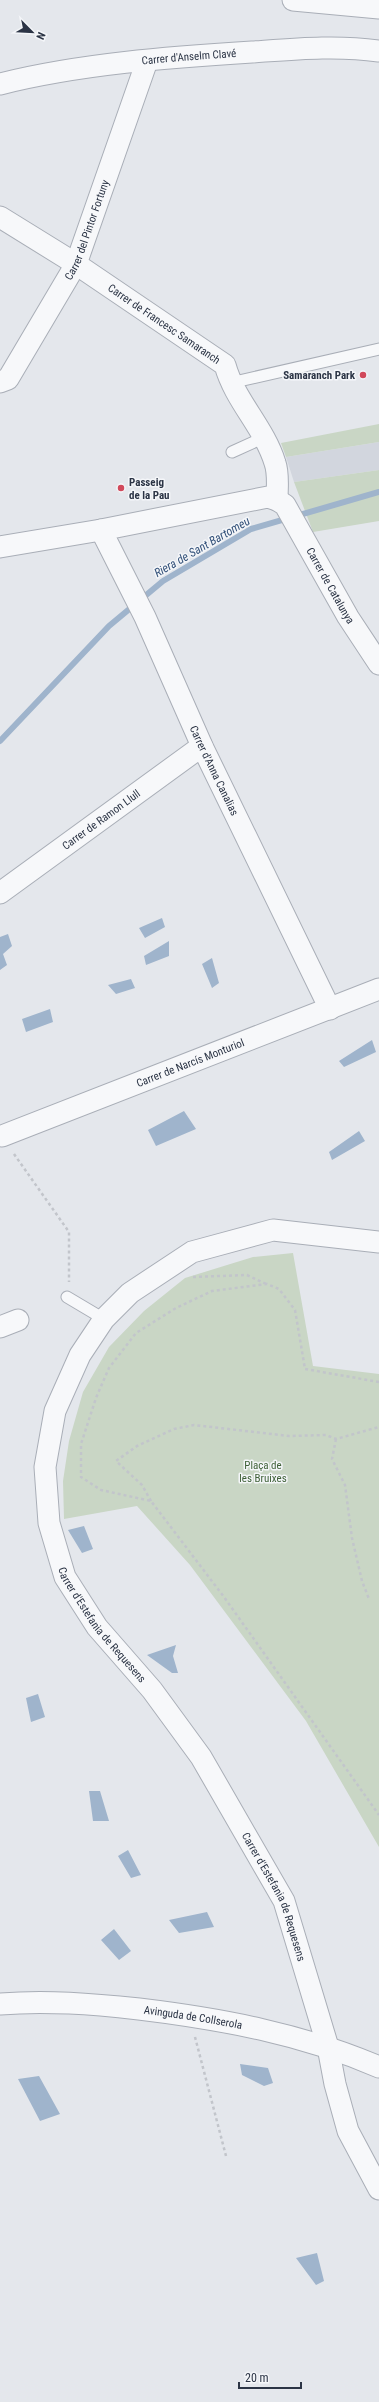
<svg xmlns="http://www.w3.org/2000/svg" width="379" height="2402" font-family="'Roboto Condensed',sans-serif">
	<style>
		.built { fill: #d2d6de }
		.green { fill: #c9d6c5 }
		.water { fill: #9fb4cc }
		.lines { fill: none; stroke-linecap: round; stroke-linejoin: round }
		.stream { stroke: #9fb4cc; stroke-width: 6 }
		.service-casing { stroke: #a9aeb7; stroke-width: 13 }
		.minor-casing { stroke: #a9aeb7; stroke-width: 23 }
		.path { stroke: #c2c5cb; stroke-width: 2.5; stroke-dasharray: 3 3; stroke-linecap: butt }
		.service { stroke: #f7f8fa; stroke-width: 11 }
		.minor { stroke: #f7f8fa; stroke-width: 21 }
		.poi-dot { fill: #d1495b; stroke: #f4f6f9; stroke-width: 1.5 }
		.labels { text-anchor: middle; stroke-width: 3; stroke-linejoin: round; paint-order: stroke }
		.street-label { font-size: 11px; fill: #2b3445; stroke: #f4f6f9 }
		.poi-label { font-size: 11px; font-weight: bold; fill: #2b3445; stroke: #f4f6f9; text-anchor: end }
		.park-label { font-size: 11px; fill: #3f6138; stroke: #f4f6f9 }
		.water-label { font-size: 12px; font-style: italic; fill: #34527a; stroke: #f4f6f9 }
	</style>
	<rect width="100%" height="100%" fill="#e4e7ec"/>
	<path class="built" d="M 379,442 L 379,470 L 294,482 L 286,457 Z"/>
	<path class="green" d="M 379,424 L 379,442 L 286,457 L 281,443 Z
		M 379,470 L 379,521 L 313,532 L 294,482 Z
		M 293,1253 L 313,1366 L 379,1374 L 379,1847 L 306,1721 L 190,1565 L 137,1506 L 64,1519 L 63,1481 L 69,1441 L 83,1392 L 109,1347 L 144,1311 L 185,1278 L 253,1257 Z"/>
	<path class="water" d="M 162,918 L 165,927 L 145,938 L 139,928 Z
		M 8,934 L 12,946 L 3,954 L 7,965 L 0,970 L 0,937 Z
		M 169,941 L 169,956 L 146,965 L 144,956 Z
		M 212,958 L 219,983 L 212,988 L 202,964 Z
		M 131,979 L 135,988 L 116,994 L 108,985 Z
		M 50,1009 L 53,1022 L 26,1032 L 22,1019 Z
		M 372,1040 L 376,1052 L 344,1067 L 339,1061 Z
		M 184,1111 L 196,1129 L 156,1146 L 148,1130 Z
		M 359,1131 L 365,1141 L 332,1160 L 329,1152 Z
		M 84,1526 L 93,1549 L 82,1553 L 68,1530 Z
		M 176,1645 L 173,1656 L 178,1673 L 172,1673 L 147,1655 Z
		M 38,1694 L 45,1717 L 31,1722 L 26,1698 Z
		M 89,1791 L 100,1791 L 109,1821 L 93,1821 Z
		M 128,1850 L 141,1875 L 131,1878 L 118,1856 Z
		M 207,1912 L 214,1927 L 179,1933 L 169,1920 Z
		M 114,1929 L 131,1951 L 119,1960 L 101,1940 Z
		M 240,2064 L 268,2068 L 273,2083 L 264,2086 L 242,2075 Z
		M 39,2076 L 60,2114 L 40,2121 L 18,2079 Z
		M 317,2253 L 324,2281 L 316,2285 L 296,2258 Z"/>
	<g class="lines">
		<path class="stream" d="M 0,741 L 109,626 L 163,581 L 251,529 L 379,492"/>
		<g class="service-casing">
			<path id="service" d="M 230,383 L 379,349
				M 232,452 L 265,437
				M 67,1297 L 104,1319"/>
		</g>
		<g class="minor-casing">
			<g id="minor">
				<path d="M 293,0 L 379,8"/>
				<path id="s1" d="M 0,84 C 79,64 171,57 252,52 C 295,49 337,45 379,51"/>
				<path id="s2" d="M 0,217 L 76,264 L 225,365 C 235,401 264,427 275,463 C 279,474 277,488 277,500"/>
				<path id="s3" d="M 0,382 L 8,379 L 76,264 L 147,61"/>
				<path id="s4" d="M 101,530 L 145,617 L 202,746 L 330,1009"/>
				<path id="s5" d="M 0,547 L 101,530 L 268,497 L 277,500 L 285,505 L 348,617 L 379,664"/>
				<path id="s6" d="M 0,893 L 202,746"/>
				<path id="s7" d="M 2,1136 L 379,989"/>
				<path id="s8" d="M 379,1242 L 273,1230 L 192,1252 L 130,1293 L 104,1319 L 80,1355 L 55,1411 L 45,1467 L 49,1523 L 65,1577 L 97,1627 L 152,1690 L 201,1757 L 284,1901 L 328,2047 L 335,2084 L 348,2131 L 379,2189"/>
				<path d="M 0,1327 L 18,1320"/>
				<path id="s9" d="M 0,2004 C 46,2000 93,2004 139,2009 C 222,2019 302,2034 379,2067"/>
			</g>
		</g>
		<path class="path" d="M 14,1154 L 69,1232 L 69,1282
			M 193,1277 L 247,1275 L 266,1284
			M 379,1382 L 305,1369 L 295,1310 L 279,1289 L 267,1284 L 212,1291 L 176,1308 L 136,1333 L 109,1368 L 96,1398 L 81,1444 L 81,1477 L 101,1490 L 151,1501 L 224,1597 L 379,1815
			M 336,1439 L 332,1459 L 345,1485 L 352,1538 L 362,1581 L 369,1599
			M 151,1501 L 142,1485 L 116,1461 L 137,1446 L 174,1429 L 194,1425 L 289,1436 L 326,1435 L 336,1439 L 379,1427
			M 195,2037 L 226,2156"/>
		<use href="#service" class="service"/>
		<use href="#minor" class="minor"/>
	</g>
	<g class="poi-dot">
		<circle cx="363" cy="375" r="4"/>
		<circle cx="121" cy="488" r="4"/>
	</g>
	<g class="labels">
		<g class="street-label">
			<text dy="4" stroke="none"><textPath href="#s1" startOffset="191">Carrer d'Anselm Clavé</textPath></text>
			<text dy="4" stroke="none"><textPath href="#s3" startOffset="178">Carrer del Pintor Fortuny</textPath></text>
			<text dy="4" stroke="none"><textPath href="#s2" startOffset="196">Carrer de Francesc Samaranch</textPath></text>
			<text dy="4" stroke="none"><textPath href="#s5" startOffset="384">Carrer de Catalunya</textPath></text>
			<text dy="4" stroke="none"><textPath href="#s4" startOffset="266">Carrer d'Anna Canalias</textPath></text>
			<text dy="4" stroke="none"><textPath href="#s6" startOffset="125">Carrer de Ramon Llull</textPath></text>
			<text dy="4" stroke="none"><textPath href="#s7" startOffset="202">Carrer de Narcís Monturiol</textPath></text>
			<text dy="4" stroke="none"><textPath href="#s8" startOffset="636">Carrer d'Estefania de Requesens</textPath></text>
			<text dy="4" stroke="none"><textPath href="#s8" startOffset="960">Carrer d'Estefania de Requesens</textPath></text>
			<text dy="4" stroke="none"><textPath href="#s9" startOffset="194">Avinguda de Collserola</textPath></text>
		</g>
		<g class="poi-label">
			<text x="355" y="379">Samaranch Park</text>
			<text x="129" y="486" text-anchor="start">Passeig<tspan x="129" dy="13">de la Pau</tspan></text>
		</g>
		<g class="park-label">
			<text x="263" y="1469">Plaça de<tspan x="263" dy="13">les Bruixes</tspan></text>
		</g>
		<g class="water-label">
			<text transform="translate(202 547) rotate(-30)" y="4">Riera de Sant Bartomeu</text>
		</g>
	</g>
	<g transform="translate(32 32) rotate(114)" stroke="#f4f6f9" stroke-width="3" paint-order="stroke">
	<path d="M0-3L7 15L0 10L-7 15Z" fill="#2b3445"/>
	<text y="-6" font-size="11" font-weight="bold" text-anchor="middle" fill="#2b3445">N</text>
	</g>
	<path d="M239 2382v6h62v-6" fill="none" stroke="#2b3445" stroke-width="2"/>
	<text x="245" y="2382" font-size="12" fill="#2b3445" stroke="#f4f6f9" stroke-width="3" paint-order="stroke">20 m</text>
</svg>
